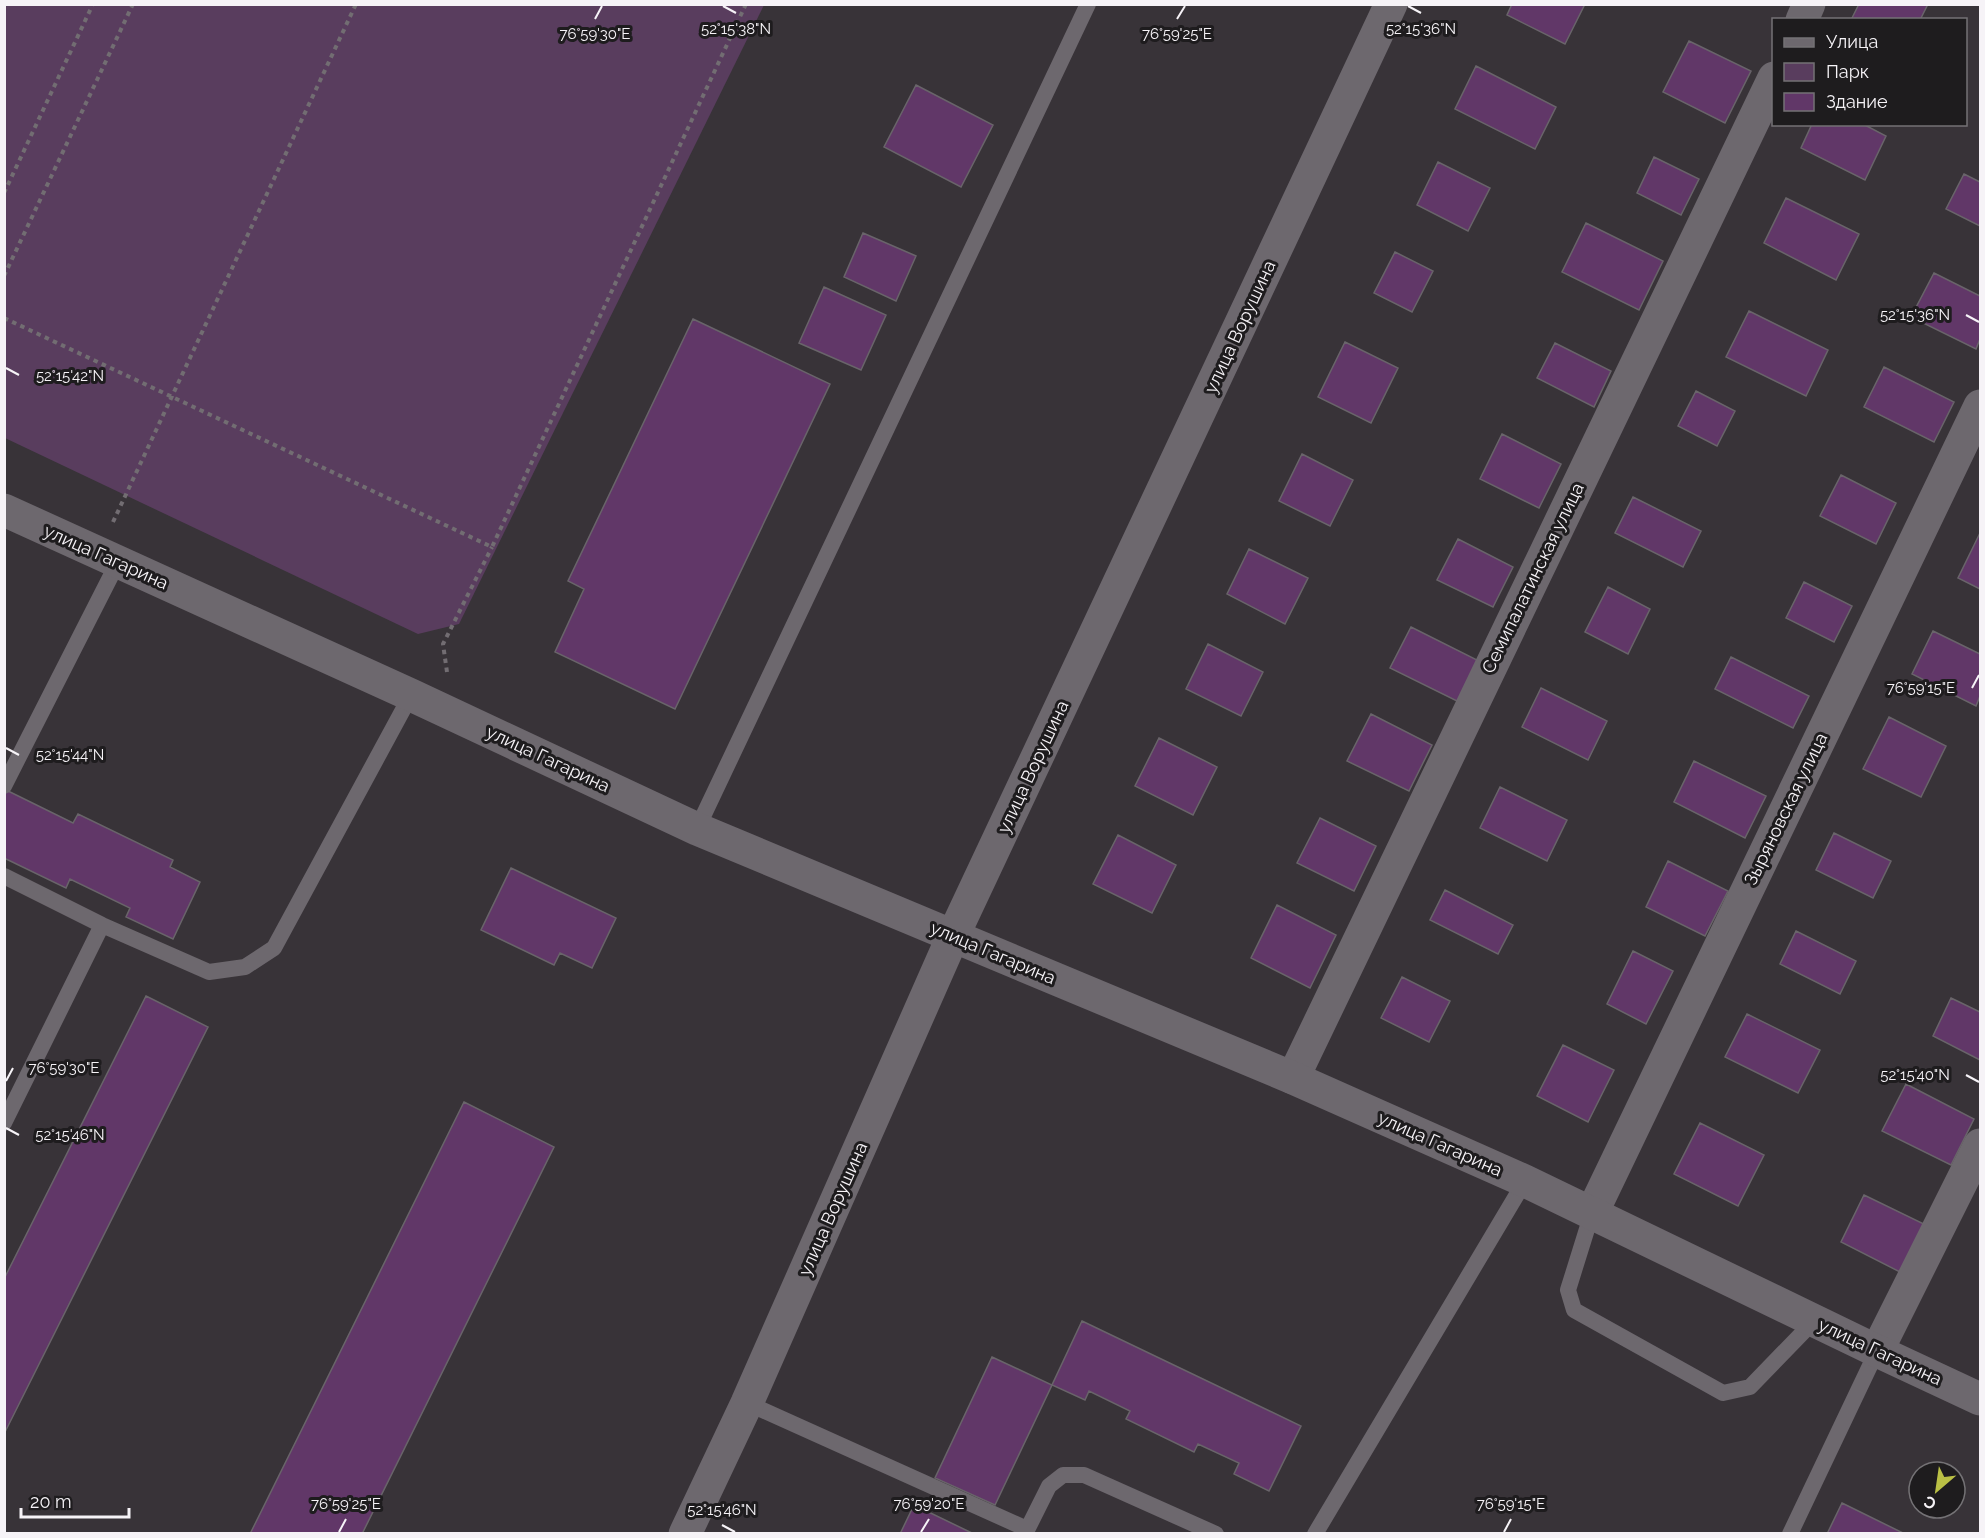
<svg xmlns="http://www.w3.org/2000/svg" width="1985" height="1538" font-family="Raleway,sans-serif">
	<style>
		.green { fill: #593d5e }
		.building { fill: #613768; stroke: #69646a; stroke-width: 1.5 }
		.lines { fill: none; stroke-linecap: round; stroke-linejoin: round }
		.path { stroke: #726d72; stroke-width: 4; stroke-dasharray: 4.5 4.5; stroke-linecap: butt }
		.service { stroke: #6d686e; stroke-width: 16 }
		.minor { stroke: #6d686e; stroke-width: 33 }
		.tertiary { stroke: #6d686e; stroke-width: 33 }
		.ticks { fill: none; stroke: #f6f3f7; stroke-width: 2 }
		.labels { text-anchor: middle; stroke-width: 6; stroke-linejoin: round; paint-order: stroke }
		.street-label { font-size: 18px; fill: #f6f3f7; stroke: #1e1c1e }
		.ticks-label { font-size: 15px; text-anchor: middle; fill: #f6f3f7; stroke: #1e1c1e; stroke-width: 6; stroke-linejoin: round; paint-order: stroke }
	</style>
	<rect width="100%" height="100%" fill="#383338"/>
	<path class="green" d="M 4,5 L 764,5 L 459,624 L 418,634 L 5,438 Z"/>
	<path class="building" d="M 1512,4 L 1585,4 L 1565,44 L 1507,15 Z
		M 1859,4 L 1928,4 L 1920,20 L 1851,20 Z
		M 1689,41 L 1751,71 L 1725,123 L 1663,92 Z
		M 1476,66 L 1556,107 L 1535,149 L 1455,109 Z
		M 916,85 L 993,125 L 961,187 L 884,147 Z
		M 1812,124 L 1863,124 L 1886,136 L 1865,180 L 1801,148 Z
		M 1654,157 L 1699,179 L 1681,215 L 1637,193 Z
		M 1438,162 L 1490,188 L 1468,231 L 1417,205 Z
		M 1964,174 L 1980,182 L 1980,226 L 1946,209 Z
		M 1786,198 L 1859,234 L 1836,280 L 1764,243 Z
		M 1586,223 L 1663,261 L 1639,310 L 1562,272 Z
		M 863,233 L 916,256 L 896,301 L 844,277 Z
		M 1395,252 L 1433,271 L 1412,312 L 1374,293 Z
		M 1934,273 L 1980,296 L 1980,339 L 1976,349 L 1911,317 Z
		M 824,287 L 886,315 L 861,370 L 799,343 Z
		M 1749,311 L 1828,350 L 1806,396 L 1726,357 Z
		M 693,319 L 830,384 L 675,709 L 555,652 L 584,589 L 568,581 Z
		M 1345,342 L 1398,368 L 1371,423 L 1318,397 Z
		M 1555,343 L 1611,371 L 1594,407 L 1537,378 Z
		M 1884,367 L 1954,402 L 1934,442 L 1864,407 Z
		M 1696,391 L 1735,411 L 1717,446 L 1678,426 Z
		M 1502,434 L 1561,464 L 1539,508 L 1480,479 Z
		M 1302,454 L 1353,480 L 1330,526 L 1279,501 Z
		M 1841,475 L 1896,503 L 1876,544 L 1820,516 Z
		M 1633,497 L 1701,531 L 1683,567 L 1615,533 Z
		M 1980,533 L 1980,589 L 1958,578 Z
		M 1458,539 L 1513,567 L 1493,607 L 1437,580 Z
		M 1249,549 L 1308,578 L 1285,624 L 1227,594 Z
		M 1804,582 L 1852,606 L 1834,642 L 1786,618 Z
		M 1608,587 L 1650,609 L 1628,654 L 1585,632 Z
		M 1411,627 L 1481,662 L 1461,703 L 1390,668 Z
		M 1933,631 L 1980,654 L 1980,696 L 1976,706 L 1912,674 Z
		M 1208,644 L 1263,672 L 1241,716 L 1186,689 Z
		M 1731,657 L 1809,696 L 1793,728 L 1715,689 Z
		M 1541,688 L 1607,721 L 1588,760 L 1522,727 Z
		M 1371,714 L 1432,745 L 1409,791 L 1347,761 Z
		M 1889,717 L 1946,746 L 1921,797 L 1863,769 Z
		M 1159,738 L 1217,767 L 1193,815 L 1135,786 Z
		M 1694,761 L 1766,796 L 1745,838 L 1674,802 Z
		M 1500,787 L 1567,820 L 1547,861 L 1480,828 Z
		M 4,789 L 73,823 L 78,814 L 173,860 L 170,867 L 200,882 L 173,939 L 126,917 L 130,908 L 70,879 L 66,888 L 4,858 Z
		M 1320,818 L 1376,846 L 1354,891 L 1297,863 Z
		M 1834,833 L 1891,861 L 1873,898 L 1816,870 Z
		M 1118,835 L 1176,865 L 1152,913 L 1093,884 Z
		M 1668,861 L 1728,891 L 1705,936 L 1646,907 Z
		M 511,868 L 616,918 L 592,968 L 560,953 L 554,965 L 481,930 Z
		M 1445,890 L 1513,925 L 1498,954 L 1430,920 Z
		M 1277,905 L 1336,935 L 1310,988 L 1251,958 Z
		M 1796,931 L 1856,961 L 1840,994 L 1780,964 Z
		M 1633,951 L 1673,971 L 1646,1024 L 1607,1004 Z
		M 1402,977 L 1450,1001 L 1429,1042 L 1381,1018 Z
		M 146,996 L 208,1027 L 4,1434 L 4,1279 Z
		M 1951,998 L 1980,1012 L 1980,1060 L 1933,1036 Z
		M 1747,1014 L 1820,1050 L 1798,1093 L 1725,1057 Z
		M 1563,1045 L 1614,1070 L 1588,1122 L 1537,1096 Z
		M 1906,1084 L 1974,1119 L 1951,1165 L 1882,1131 Z
		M 464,1102 L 554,1147 L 362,1534 L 250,1534 Z
		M 1700,1123 L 1764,1155 L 1738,1206 L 1674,1174 Z
		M 1864,1195 L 1928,1226 L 1904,1274 L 1841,1242 Z
		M 1082,1321 L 1301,1426 L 1269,1491 L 1234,1474 L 1239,1463 L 1198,1444 L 1194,1452 L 1126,1419 L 1130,1411 L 1089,1391 L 1085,1400 L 1052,1385 Z
		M 992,1357 L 1052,1385 L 995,1505 L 935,1478 Z
		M 1842,1503 L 1905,1534 L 1827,1534 Z
		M 914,1505 L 974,1534 L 900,1534 Z"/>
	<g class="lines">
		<path class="path" d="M 4,193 L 93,4
			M 4,276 L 133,4
			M 4,318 L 492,547 L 746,4
			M 113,522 L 356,4
			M 447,672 L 443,644 L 492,547"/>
		<path class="service" d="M 4,786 L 118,562
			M 697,829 L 1088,4
			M 4,876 L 102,925 L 209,972 L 245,967 L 274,948 L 411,695
			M 4,1123 L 102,925
			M 1592,1213 L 1568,1290 L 1574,1310 L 1723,1393 L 1750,1387 L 1814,1321
			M 747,1403 L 1027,1529
			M 1025,1534 L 1049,1486 L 1063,1475 L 1084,1475 L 1216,1534
			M 1315,1534 L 1525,1181
			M 1790,1534 L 1877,1351"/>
		<path class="minor" d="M 1802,20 L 1809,4
			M 1293,1078 L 1774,78
			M 1592,1213 L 1980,406
			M 1877,1351 L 1980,1145"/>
		<path class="tertiary" d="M 4,510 L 411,695 L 697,829 L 1293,1078 L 1525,1181 L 1877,1351 L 1980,1399
			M 685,1534 L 747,1403 L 953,936 L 1391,4"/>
	</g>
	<path class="ticks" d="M 723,6 L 736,13M 1408,6 L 1421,13M 595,19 L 602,6M 1177,19 L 1185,6M 1966,315 L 1979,322M 6,368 L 19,375M 1972,688 L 1979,675M 6,748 L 19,755M 1966,1075 L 1979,1082M 6,1081 L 13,1068M 6,1128 L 19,1135M 722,1525 L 735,1532M 339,1532 L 346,1519M 921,1532 L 929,1519M 1504,1532 L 1511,1519"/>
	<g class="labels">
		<g class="street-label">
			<text transform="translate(1240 327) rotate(-65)" y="6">улица Ворушина</text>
			<text transform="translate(106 557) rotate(24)" y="6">улица Гагарина</text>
			<text transform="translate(1533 578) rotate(-64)" y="6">Семипалатинская улица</text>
			<text transform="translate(548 759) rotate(25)" y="6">улица Гагарина</text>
			<text transform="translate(1033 767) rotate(-65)" y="6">улица Ворушина</text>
			<text transform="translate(1786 809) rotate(-64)" y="6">Зыряновская улица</text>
			<text transform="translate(993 953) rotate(23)" y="6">улица Гагарина</text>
			<text transform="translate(1440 1144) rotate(24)" y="6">улица Гагарина</text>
			<text transform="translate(833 1209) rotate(-66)" y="6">улица Ворушина</text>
			<text transform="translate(1880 1352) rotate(25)" y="6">улица Гагарина</text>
		</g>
	</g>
	<g class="ticks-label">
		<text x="736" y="34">52°15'38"N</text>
		<text x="1421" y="34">52°15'36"N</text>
		<text x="595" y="39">76°59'30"E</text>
		<text x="1177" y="39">76°59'25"E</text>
		<text x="1915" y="320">52°15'36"N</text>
		<text x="70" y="381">52°15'42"N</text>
		<text x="1921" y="693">76°59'15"E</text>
		<text x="70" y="760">52°15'44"N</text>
		<text x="64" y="1073">76°59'30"E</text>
		<text x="1915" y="1080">52°15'40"N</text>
		<text x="70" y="1140">52°15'46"N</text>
		<text x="346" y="1509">76°59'25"E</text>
		<text x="929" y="1509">76°59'20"E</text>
		<text x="1511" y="1509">76°59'15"E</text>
		<text x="722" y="1515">52°15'46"N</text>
	</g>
	<rect width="1985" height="1538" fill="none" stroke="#f6f3f7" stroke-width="12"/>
	<rect x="1772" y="18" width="195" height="108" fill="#1e1c1e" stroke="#747275" stroke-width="1.5"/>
	<rect x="1784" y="38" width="30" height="9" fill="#6d686e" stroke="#747275" stroke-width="1.5"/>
	<text x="1826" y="48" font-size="18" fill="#f6f3f7">Улица</text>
	<rect x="1784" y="63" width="30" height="18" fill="#593d5e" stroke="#747275" stroke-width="1.5"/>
	<text x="1826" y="78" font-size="18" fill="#f6f3f7">Парк</text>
	<rect x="1784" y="93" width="30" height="18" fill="#613768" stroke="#747275" stroke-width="1.5"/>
	<text x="1826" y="108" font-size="18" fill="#f6f3f7">Здание</text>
	<g transform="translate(1937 1490) rotate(209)"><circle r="28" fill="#1e1c1e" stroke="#747275" stroke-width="1.5"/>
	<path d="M0-4.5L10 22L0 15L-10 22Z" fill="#bac045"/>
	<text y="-9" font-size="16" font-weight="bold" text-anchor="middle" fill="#f6f3f7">С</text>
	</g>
	<path d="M21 1508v9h108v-9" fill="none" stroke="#f6f3f7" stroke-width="3"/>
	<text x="30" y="1508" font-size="18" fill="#f6f3f7" stroke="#1e1c1e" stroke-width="4.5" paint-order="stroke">20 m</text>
</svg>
